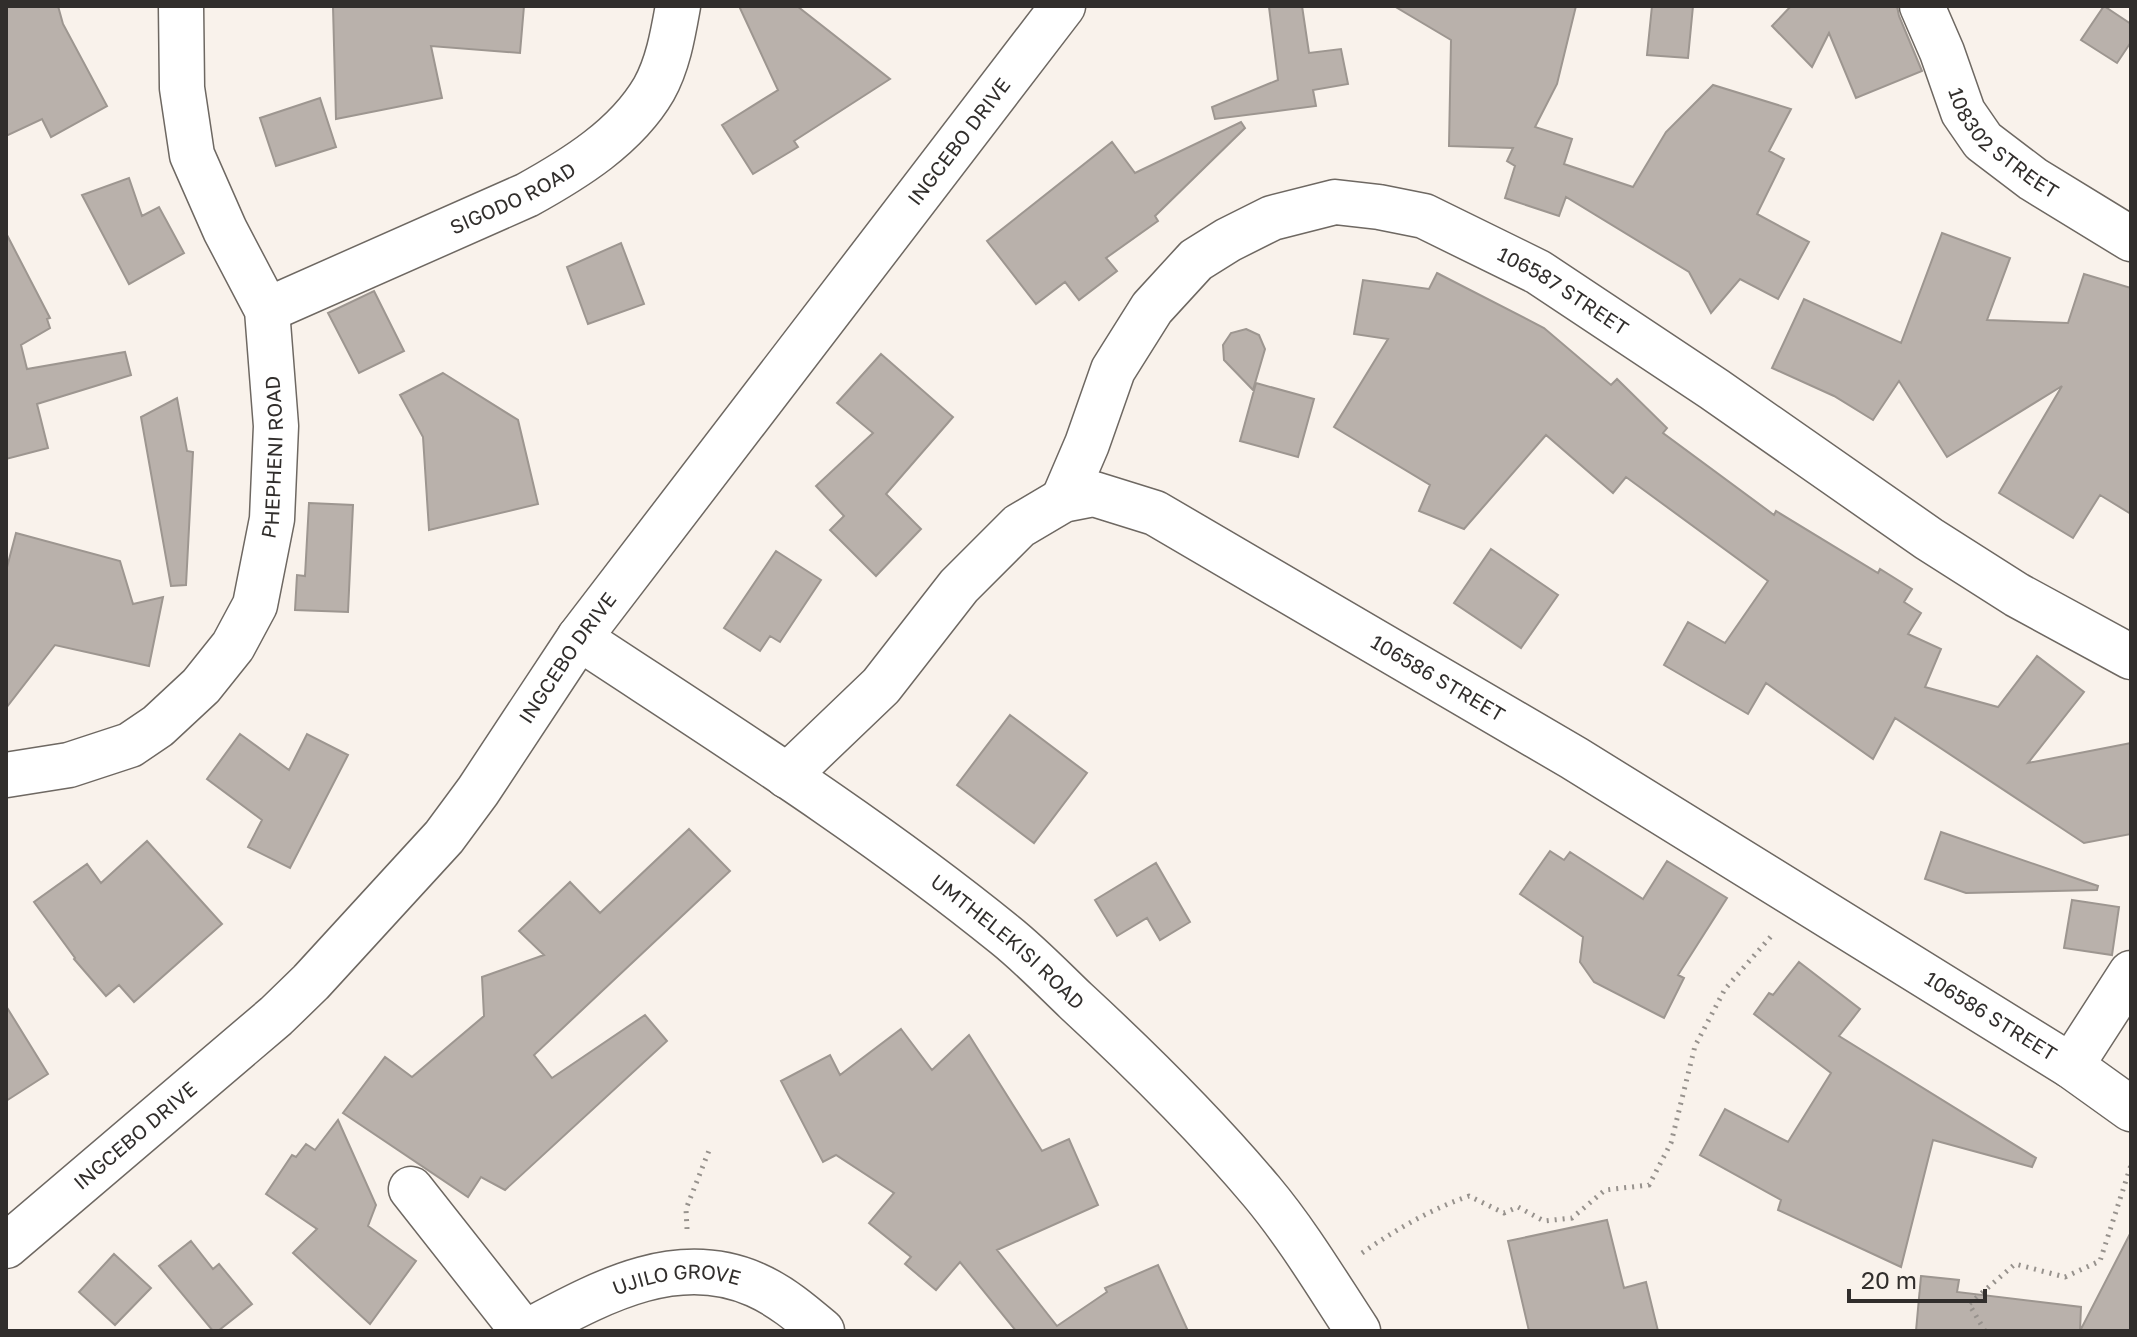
<svg xmlns="http://www.w3.org/2000/svg" width="2137" height="1337" font-family="'Golos Text',sans-serif">
	<style>
		.building { fill: #b9b1ab; stroke: #9d9690; stroke-width: 2 }
		.lines { fill: none; stroke-linecap: round; stroke-linejoin: round }
		.minor-casing { stroke: #6e6862; stroke-width: 47 }
		.secondary-casing { stroke: #6e6862; stroke-width: 47 }
		.path { stroke: #97928d; stroke-width: 5; stroke-dasharray: 2 6; stroke-linecap: butt }
		.minor { stroke: #fff; stroke-width: 44 }
		.secondary { stroke: #fff; stroke-width: 44 }
		.labels { text-anchor: middle; stroke-width: 7; stroke-linejoin: round; paint-order: stroke }
		.street-label { font-size: 20px; fill: #312e2c; stroke: #f9f2eb }
	</style>
	<rect width="100%" height="100%" fill="#f9f2eb"/>
	<path class="building" d="M 6,6 L 58,6 L 63,24 L 107,106 L 51,137 L 42,119 L 6,136 Z
		M 524,6 L 520,53 L 431,46 L 442,98 L 336,119 L 333,7 Z
		M 739,6 L 797,6 L 890,79 L 794,141 L 798,147 L 753,174 L 722,125 L 778,90 Z
		M 1302,6 L 1309,53 L 1341,49 L 1348,84 L 1313,90 L 1316,106 L 1215,119 L 1212,107 L 1278,80 L 1269,7 Z
		M 1394,6 L 1576,6 L 1557,84 L 1535,127 L 1572,139 L 1564,164 L 1633,187 L 1666,132 L 1713,85 L 1791,109 L 1769,151 L 1784,159 L 1757,214 L 1809,242 L 1778,299 L 1740,279 L 1711,313 L 1689,272 L 1566,197 L 1559,216 L 1505,198 L 1515,166 L 1507,161 L 1513,148 L 1449,146 L 1451,40 Z
		M 1652,6 L 1693,6 L 1688,58 L 1647,55 Z
		M 1791,6 L 1897,6 L 1899,16 L 1922,71 L 1856,98 L 1829,33 L 1812,67 L 1772,26 Z
		M 2104,6 L 2131,24 L 2131,42 L 2117,63 L 2081,40 Z
		M 320,98 L 336,147 L 276,166 L 260,118 Z
		M 1241,122 L 1245,128 L 1155,216 L 1158,221 L 1106,258 L 1117,271 L 1079,300 L 1065,282 L 1036,304 L 987,241 L 1112,142 L 1135,173 Z
		M 129,178 L 142,216 L 159,207 L 184,253 L 129,284 L 82,195 Z
		M 6,233 L 50,318 L 47,319 L 50,328 L 21,345 L 27,369 L 125,352 L 131,375 L 37,404 L 48,448 L 6,459 Z
		M 1942,233 L 2010,258 L 1987,320 L 2068,323 L 2084,274 L 2131,288 L 2131,514 L 2100,495 L 2073,538 L 1999,493 L 2062,386 L 1947,457 L 1899,381 L 1873,420 L 1834,396 L 1772,368 L 1804,299 L 1901,343 Z
		M 621,243 L 644,304 L 588,324 L 567,267 Z
		M 1437,273 L 1544,328 L 1611,385 L 1617,379 L 1667,428 L 1663,433 L 1774,515 L 1776,511 L 1878,573 L 1880,569 L 1912,589 L 1904,602 L 1921,613 L 1908,634 L 1941,649 L 1925,687 L 1998,707 L 2037,656 L 2084,692 L 2028,763 L 2131,743 L 2131,834 L 2084,843 L 1895,718 L 1873,759 L 1766,683 L 1748,714 L 1664,665 L 1688,622 L 1725,643 L 1768,581 L 1626,477 L 1613,493 L 1546,435 L 1464,529 L 1419,511 L 1430,485 L 1334,427 L 1388,339 L 1354,334 L 1363,280 L 1429,289 Z
		M 374,291 L 404,351 L 359,373 L 328,313 Z
		M 1246,329 L 1259,335 L 1265,349 L 1253,390 L 1224,360 L 1223,345 L 1231,333 Z
		M 881,354 L 953,417 L 886,494 L 921,529 L 876,576 L 830,530 L 844,516 L 816,486 L 873,433 L 837,403 Z
		M 443,373 L 518,420 L 538,504 L 429,530 L 423,437 L 400,395 Z
		M 1256,383 L 1314,399 L 1298,457 L 1240,441 Z
		M 177,398 L 187,451 L 193,452 L 186,585 L 171,586 L 141,417 Z
		M 309,503 L 353,505 L 348,612 L 295,610 L 297,575 L 305,576 Z
		M 16,533 L 120,561 L 133,604 L 163,597 L 149,666 L 55,645 L 6,708 L 6,571 Z
		M 1491,549 L 1558,595 L 1521,648 L 1454,603 Z
		M 776,551 L 821,580 L 780,642 L 770,636 L 760,651 L 724,628 Z
		M 1010,715 L 1087,773 L 1034,843 L 957,785 Z
		M 240,734 L 289,770 L 307,734 L 348,755 L 290,868 L 248,847 L 262,820 L 207,779 Z
		M 689,829 L 730,871 L 534,1055 L 552,1078 L 645,1015 L 667,1041 L 505,1190 L 481,1177 L 468,1197 L 343,1113 L 385,1057 L 412,1077 L 484,1016 L 482,977 L 544,955 L 519,931 L 570,882 L 600,913 Z
		M 1941,832 L 2098,886 L 2097,890 L 1966,893 L 1925,879 Z
		M 147,841 L 222,924 L 134,1002 L 119,985 L 106,996 L 74,959 L 75,958 L 34,902 L 87,864 L 101,883 Z
		M 1550,851 L 1564,860 L 1570,852 L 1643,899 L 1667,861 L 1727,898 L 1678,975 L 1684,978 L 1664,1018 L 1594,982 L 1580,962 L 1583,937 L 1520,894 Z
		M 1156,863 L 1190,922 L 1160,940 L 1147,918 L 1117,936 L 1095,900 Z
		M 2072,900 L 2119,907 L 2112,955 L 2064,948 Z
		M 1799,962 L 1860,1009 L 1839,1036 L 2036,1158 L 2032,1167 L 1933,1140 L 1901,1267 L 1778,1210 L 1781,1200 L 1700,1155 L 1725,1109 L 1788,1142 L 1831,1073 L 1754,1014 L 1769,993 L 1773,995 Z
		M 6,1006 L 48,1074 L 6,1101 Z
		M 901,1029 L 932,1070 L 969,1035 L 1042,1151 L 1069,1139 L 1098,1205 L 997,1250 L 1057,1326 L 1107,1292 L 1105,1288 L 1158,1265 L 1188,1331 L 1016,1331 L 960,1262 L 936,1290 L 905,1264 L 911,1257 L 869,1223 L 894,1193 L 836,1155 L 823,1162 L 781,1081 L 830,1055 L 840,1075 Z
		M 338,1120 L 376,1205 L 368,1226 L 416,1261 L 370,1324 L 293,1253 L 317,1229 L 266,1194 L 292,1155 L 296,1157 L 306,1144 L 315,1150 Z
		M 1607,1220 L 1624,1288 L 1646,1282 L 1658,1331 L 1529,1331 L 1508,1241 Z
		M 2131,1232 L 2131,1331 L 2080,1331 Z
		M 191,1241 L 213,1269 L 219,1264 L 252,1304 L 218,1331 L 213,1331 L 159,1266 Z
		M 114,1254 L 151,1288 L 115,1325 L 79,1292 Z
		M 1921,1276 L 1959,1280 L 1957,1292 L 2081,1307 L 2080,1331 L 1916,1331 Z"/>
	<g class="lines">
		<g class="minor-casing">
			<g id="minor">
				<path id="s1" d="M 1922,6 L 1942,52 L 1963,112 L 1983,141 L 2033,179 L 2131,239"/>
				<path id="s2" d="M 267,310 L 527,195 C 574,169 626,137 654,89 C 668,64 673,34 678,6"/>
				<path id="s3" d="M 1063,500 L 1087,444 L 1113,370 L 1152,308 L 1196,260 L 1228,240 L 1272,218 L 1335,202 L 1379,207 L 1424,216 L 1538,272 L 1714,389 L 1929,539 L 2017,595 L 2131,657"/>
				<path id="s4" d="M 579,638 C 723,733 871,826 1005,935 C 1030,955 1053,979 1076,1001 C 1141,1061 1205,1124 1262,1192 C 1298,1235 1327,1284 1358,1331"/>
				<path id="s5" d="M 6,775 L 69,765 L 130,745 L 158,726 L 201,686 L 233,646 L 255,605 L 272,519 L 276,426 L 267,310 L 225,230 L 192,155 L 182,88 L 181,6"/>
				<path id="s6" d="M 787,776 L 881,686 L 959,586 L 1019,526 L 1063,500 L 1094,494 L 1155,513 L 1574,758 L 2071,1066 L 2131,1109"/>
				<path d="M 2071,1066 L 2131,973"/>
				<path d="M 411,1189 L 523,1331"/>
				<path id="s7" d="M 528,1331 C 598,1294 676,1249 756,1285 C 781,1296 802,1314 822,1331"/>
			</g>
		</g>
		<g class="secondary-casing">
			<g id="secondary">
				<path id="s8" d="M 6,1246 L 276,1016 L 311,982 L 444,837 L 478,791 L 579,638 L 1063,6"/>
			</g>
		</g>
		<path class="path" d="M 687,1229 L 686,1209 L 710,1148
			M 1362,1253 C 1395,1230 1431,1209 1469,1196 L 1504,1213 L 1518,1207 L 1544,1221 L 1572,1218 L 1605,1190 L 1649,1185 L 1671,1143 L 1695,1046 L 1725,989 L 1773,934
			M 1985,1331 L 1969,1304 L 2015,1264 L 2065,1277 L 2100,1261 L 2131,1165"/>
		<use href="#minor" class="minor"/>
		<use href="#secondary" class="secondary"/>
	</g>
	<g class="labels">
		<g class="street-label">
			<text dy="7" stroke="none"><textPath href="#s1" startOffset="164">108302 STREET</textPath></text>
			<text dy="7" stroke="none"><textPath href="#s8" startOffset="1466">INGCEBO DRIVE</textPath></text>
			<text dy="7" stroke="none"><textPath href="#s2" startOffset="270">SIGODO ROAD</textPath></text>
			<text dy="7" stroke="none"><textPath href="#s3" startOffset="678">106587 STREET</textPath></text>
			<text dy="7" stroke="none"><textPath href="#s5" startOffset="468">PHEPHENI ROAD</textPath></text>
			<text dy="7" stroke="none"><textPath href="#s8" startOffset="818">INGCEBO DRIVE</textPath></text>
			<text dy="7" stroke="none"><textPath href="#s6" startOffset="816">106586 STREET</textPath></text>
			<text dy="7" stroke="none"><textPath href="#s4" startOffset="526">UMTHELEKISI ROAD</textPath></text>
			<text dy="7" stroke="none"><textPath href="#s6" startOffset="1464">106586 STREET</textPath></text>
			<text dy="7" stroke="none"><textPath href="#s8" startOffset="170">INGCEBO DRIVE</textPath></text>
			<text dy="7" stroke="none"><textPath href="#s7" startOffset="160">UJILO GROVE</textPath></text>
		</g>
	</g>
	<rect width="2137" height="1337" fill="none" stroke="#312e2c" stroke-width="16"/>
	<path d="M1849 1289v12h136v-12" fill="none" stroke="#312e2c" stroke-width="4"/>
	<text x="1861" y="1289" font-size="24" fill="#312e2c" stroke="#f9f2eb" stroke-width="6" paint-order="stroke">20 m</text>
</svg>
